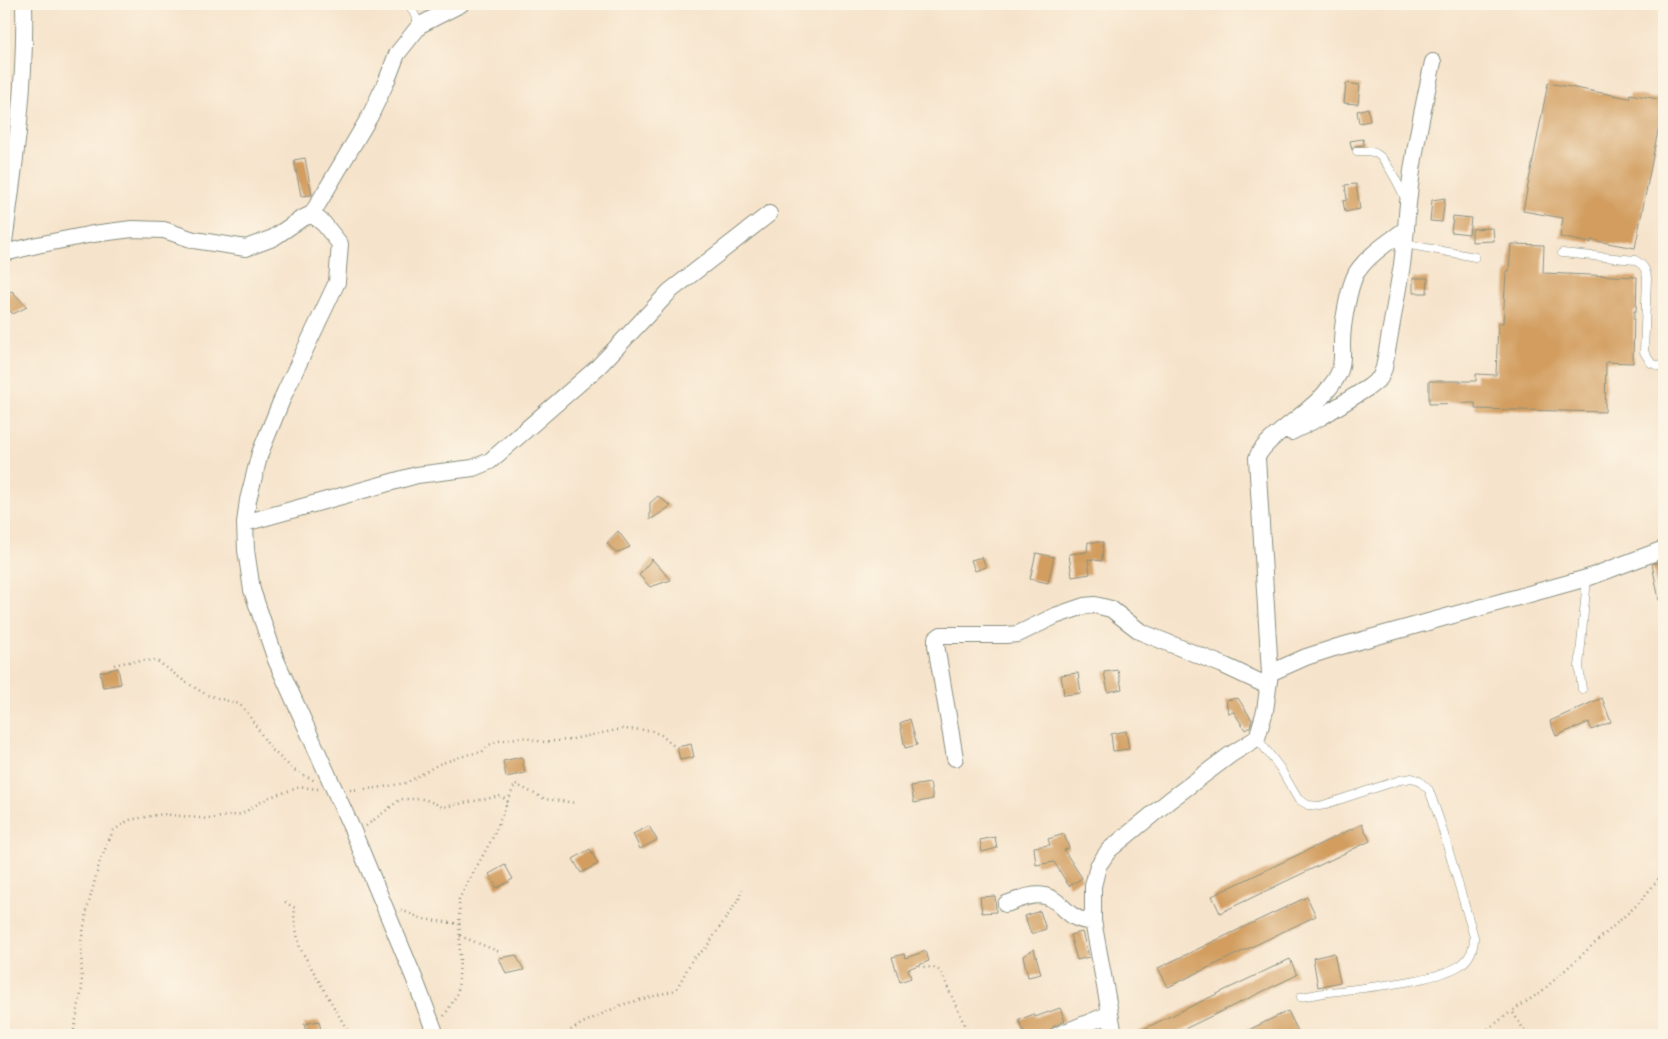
<svg xmlns="http://www.w3.org/2000/svg" width="1668" height="1039" font-family="Itim,sans-serif">
	<style>
		.building { fill: #d29d5f }
		.lines { fill: none; stroke-linecap: round; stroke-linejoin: round }
		.lane-casing { stroke: #8a9080; stroke-width: 9 }
		.street-casing { stroke: #8a9080; stroke-width: 18 }
		.path { stroke: #8a9080; stroke-width: 2.5; stroke-dasharray: 1 4; stroke-linecap: butt }
		.lane { stroke: #fff; stroke-width: 8 }
		.street { stroke: #fff; stroke-width: 16 }
	</style>
	<rect width="100%" height="100%" fill="#fcf5e5"/>
	<filter id="ink" filterUnits="userSpaceOnUse"><feTurbulence type="fractalNoise" baseFrequency=".02" numOctaves="2"/><feDisplacementMap in="SourceGraphic" scale="10" xChannelSelector="R" yChannelSelector="G"/><feConvolveMatrix kernelMatrix="1 2 1 2 8 2 1 2 1" color-interpolation-filters="sRGB"/></filter>
	<filter id="wash" filterUnits="userSpaceOnUse"><feTurbulence type="fractalNoise" baseFrequency=".0096" numOctaves="4" result="noise"/><feDisplacementMap in="SourceGraphic" scale="20" xChannelSelector="R" yChannelSelector="G"/><feGaussianBlur stdDeviation="1.12" result="paint"/><feColorMatrix in="noise" values="0 0 0 0 0 0 0 0 0 0 0 0 0 0 0 0 0 1.4 0 .05"/><feComposite in="paint" operator="in"/></filter>
	<g filter="url(#wash)">
		<rect width="100%" height="100%" fill="#f6e3cb"/>
		<g id="blocks">
			<path class="building" d="M 1346,83 L 1360,85 L 1358,104 L 1344,103 Z
				M 1548,83 L 1629,98 L 1630,94 L 1664,100 L 1635,248 L 1591,240 L 1591,243 L 1560,237 L 1563,218 L 1523,211 Z
				M 1368,108 L 1370,121 L 1359,123 L 1357,111 Z
				M 1363,139 L 1364,145 L 1355,146 L 1352,150 L 1350,141 Z
				M 305,158 L 312,195 L 301,196 L 294,160 Z
				M 1356,184 L 1360,209 L 1345,212 L 1343,201 L 1347,200 L 1345,185 Z
				M 1445,198 L 1442,222 L 1430,221 L 1432,200 Z
				M 1453,216 L 1471,218 L 1469,234 L 1451,232 Z
				M 1493,228 L 1494,241 L 1472,242 L 1472,229 Z
				M 1511,244 L 1544,245 L 1543,273 L 1637,277 L 1636,311 L 1634,311 L 1633,363 L 1606,362 L 1605,412 L 1475,409 L 1475,403 L 1429,404 L 1429,381 L 1476,381 L 1476,374 L 1496,375 L 1498,322 L 1503,323 L 1506,271 L 1509,271 Z
				M 1413,278 L 1428,278 L 1427,293 L 1413,293 Z
				M 12,291 L 27,307 L 13,314 L 4,305 L 4,295 Z
				M 658,496 L 671,506 L 650,520 L 650,503 Z
				M 618,531 L 630,547 L 616,553 L 607,543 Z
				M 1088,542 L 1103,542 L 1102,561 L 1088,559 L 1090,574 L 1072,577 L 1069,554 L 1087,552 Z
				M 1036,553 L 1054,557 L 1048,583 L 1030,579 Z
				M 982,557 L 986,567 L 975,571 L 971,560 Z
				M 652,559 L 671,580 L 650,587 L 639,575 Z
				M 1664,562 L 1664,600 L 1659,600 L 1652,564 Z
				M 118,668 L 121,684 L 103,687 L 100,672 Z
				M 1118,670 L 1122,689 L 1108,692 L 1104,672 Z
				M 1078,673 L 1081,693 L 1064,695 L 1061,675 Z
				M 1238,698 L 1252,720 L 1250,727 L 1245,730 L 1234,712 L 1228,713 L 1226,700 Z
				M 1602,698 L 1611,722 L 1591,730 L 1589,722 L 1556,736 L 1550,721 Z
				M 910,719 L 917,745 L 905,748 L 900,723 Z
				M 1126,731 L 1129,749 L 1113,751 L 1111,734 Z
				M 691,744 L 694,757 L 680,760 L 677,747 Z
				M 522,757 L 525,773 L 506,777 L 503,761 Z
				M 930,783 L 933,799 L 914,803 L 911,786 Z
				M 1362,824 L 1370,841 L 1220,913 L 1212,896 Z
				M 649,826 L 657,840 L 640,849 L 633,834 Z
				M 1064,834 L 1069,848 L 1064,850 L 1082,878 L 1069,886 L 1054,862 L 1036,865 L 1034,847 L 1050,845 L 1048,839 Z
				M 995,837 L 997,848 L 982,852 L 980,840 Z
				M 590,849 L 598,864 L 581,873 L 573,859 Z
				M 505,865 L 513,879 L 497,888 L 489,874 Z
				M 995,896 L 996,912 L 982,913 L 980,897 Z
				M 1307,897 L 1316,916 L 1168,987 L 1158,968 Z
				M 1040,911 L 1046,929 L 1031,934 L 1025,916 Z
				M 1082,932 L 1089,957 L 1077,960 L 1070,935 Z
				M 1034,949 L 1041,974 L 1028,977 L 1023,956 Z
				M 926,951 L 929,961 L 908,969 L 911,978 L 900,982 L 892,957 L 904,954 L 905,958 Z
				M 1334,953 L 1340,982 L 1318,987 L 1313,958 Z
				M 516,955 L 524,970 L 506,974 L 499,958 Z
				M 1290,959 L 1297,975 L 1172,1035 L 1131,1035 Z
				M 1060,1008 L 1065,1021 L 1054,1026 L 1049,1032 L 1041,1035 L 1025,1035 L 1019,1020 L 1034,1014 L 1035,1017 Z
				M 1288,1011 L 1300,1035 L 1238,1035 Z
				M 319,1021 L 322,1035 L 307,1035 L 304,1024 Z"/>
		</g>
	</g>
	<g filter="url(#ink)">
		<use href="#blocks" fill-opacity="0" stroke="#8a9080" stroke-width="1"/>
		<g class="lines">
			<g class="lane-casing">
				<path id="lane" d="M 409,4 L 420,25
					M 1357,151 C 1363,151 1371,150 1377,154 C 1388,161 1399,186 1405,198
					M 1405,244 L 1475,257
					M 1562,253 L 1635,260 C 1643,265 1646,268 1647,278 L 1644,352 L 1651,363 L 1664,368
					M 1582,689 L 1579,667 L 1587,578
					M 1257,738 L 1280,768 L 1298,799 L 1308,805 L 1320,806 L 1400,780 L 1412,778 L 1418,780 L 1429,790 L 1440,821 L 1474,937 C 1474,948 1471,957 1462,964 C 1439,981 1369,987 1339,991 C 1326,992 1313,995 1301,997"/>
			</g>
			<g class="street-casing">
				<path id="street" d="M 312,214 L 324,224 L 340,244 L 337,282 L 285,392 L 260,453 L 248,500 L 245,523 L 246,550 L 252,590 L 276,660 L 353,831 L 415,980 L 436,1035
					M 4,242 C 15,162 26,84 24,4
					M 4,253 L 37,245 L 93,234 L 132,229 L 164,230 L 194,240 L 246,248 L 273,238 L 301,219 L 312,214 L 370,116 L 387,80 L 397,54 L 420,25 L 461,4
					M 1291,432 L 1321,417 L 1369,387 L 1380,378 L 1384,368 L 1402,265 L 1406,229
					M 245,523 L 417,475 L 473,468 L 490,461 L 598,367 L 670,291 L 769,214
					M 1270,673 L 1306,657 L 1334,648 L 1587,578 L 1664,549
					M 955,758 L 936,645 L 936,639 L 941,635 L 1006,635 L 1018,634 L 1055,616 L 1084,606 L 1095,605 L 1111,609 L 1141,632 L 1223,665 L 1268,686
					M 1006,904 C 1018,900 1032,893 1045,896 C 1065,901 1066,922 1093,921
					M 1058,1035 L 1110,1014
					M 1114,1035 L 1093,921 L 1093,886 L 1098,866 L 1109,850 L 1170,800 L 1230,755 L 1257,738 L 1265,711 L 1270,673 L 1257,458 C 1263,439 1311,412 1326,392 C 1331,386 1338,377 1340,370 C 1343,361 1342,352 1342,343 C 1342,327 1349,281 1359,269 C 1371,253 1390,241 1406,229 C 1409,173 1421,117 1433,62"/>
			</g>
			<path class="path" d="M 114,665 L 127,662 L 156,660 L 184,681 L 207,695 L 239,704 L 247,712 L 270,748 L 294,770 L 315,781
				M 350,790 L 377,788 L 406,783 L 439,764 L 470,754 L 482,752 L 489,745 L 499,741 L 522,737 L 542,742 L 568,740 L 622,729 L 650,730 L 661,735 L 674,746
				M 366,826 L 401,799 L 424,799 L 443,807 L 501,796 L 508,802
				M 285,902 L 295,908 L 294,920 L 300,948 L 350,1035
				M 401,910 L 423,919 L 460,924
				M 460,936 L 500,952
				M 919,965 C 927,970 932,964 941,972 L 969,1035
				M 444,1016 L 458,993 L 460,960 L 459,899 L 493,837 L 515,784 L 545,799 L 577,803
				M 73,1035 L 82,988 L 81,942 L 88,906 L 100,861 L 113,831 L 129,820 L 163,814 L 208,819 L 242,814 L 267,798 L 300,787 L 318,789
				M 390,1035 L 412,1031 L 420,1031
				M 562,1035 L 583,1023 L 621,1005 L 676,990 L 693,958 L 705,949 L 739,899 L 742,889
				M 1480,1035 L 1512,1011
				M 1527,1035 L 1512,1011 L 1541,992 L 1639,903 L 1664,872"/>
			<use href="#lane" class="lane"/>
			<use href="#street" class="street"/>
		</g>
	</g>
	<rect width="1668" height="1039" fill="none" stroke="#fcf5e5" stroke-width="20"/>
</svg>
